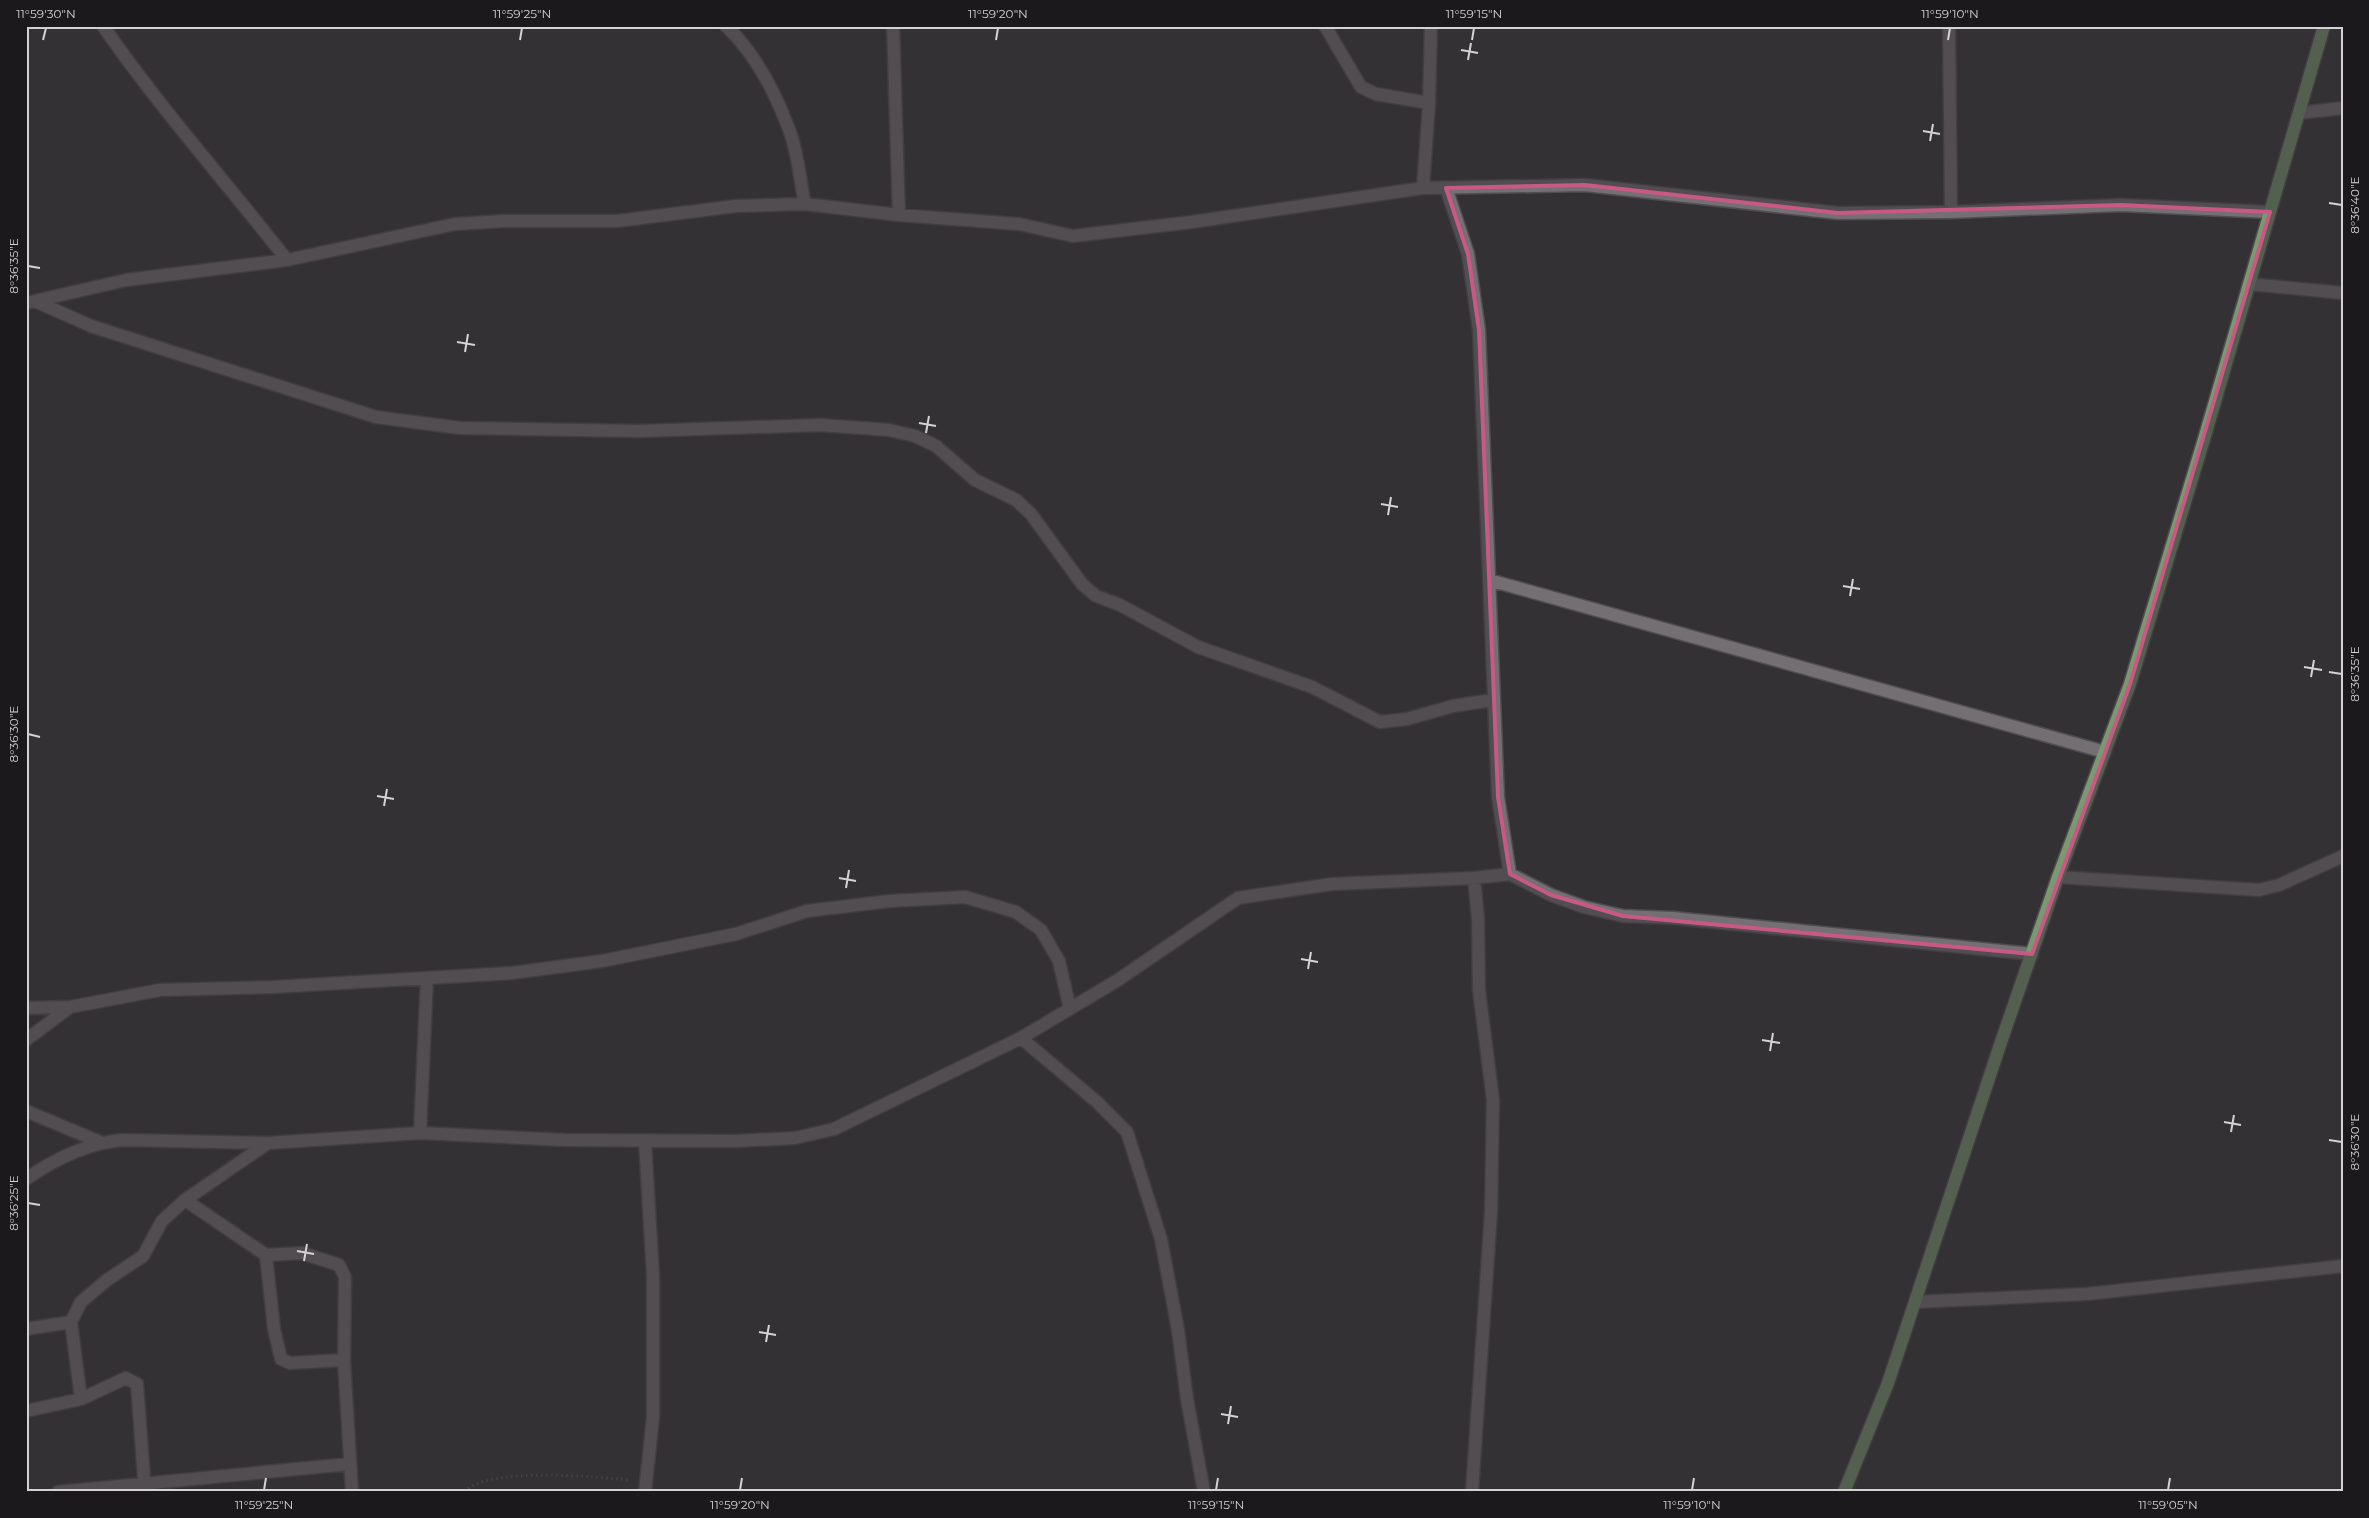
<svg xmlns="http://www.w3.org/2000/svg" width="2369" height="1518" font-family="Montserrat,sans-serif">
	<style>
		.lines { fill: none; stroke-linecap: round; stroke-linejoin: round }
		.street-casing { stroke: #504d50; stroke-width: 15 }
		.primary-casing { stroke: #504d50; stroke-width: 15 }
		.path { stroke: #6b696b; stroke-width: 3; stroke-dasharray: 1 4; stroke-linecap: butt }
		.street { stroke: #736f72; stroke-width: 12 }
		.primary { stroke: #7a9970; stroke-width: 12 }
		.marked { fill: none; stroke: #c85985; stroke-width: 4; stroke-linejoin: round }
		.ticks { fill: none; stroke: #d4d2d4; stroke-width: 2 }
		.neatline { fill: none; stroke: #d4d2d4; stroke-width: 2 }
		.ticks-label { font-size: 12px; text-anchor: middle; fill: #d4d2d4 }
	</style>
	<rect width="100%" height="100%" fill="#343134"/>
	<g class="lines">
		<g class="street-casing">
			<path id="street" d="M 103,26 C 160,108 226,182 287,260
				M 726,26 C 756,54 776,94 790,132 C 798,154 800,181 805,204
				M 893,26 L 899,215
				M 1325,26 L 1361,87 L 1376,94 L 1429,103
				M 1949,26 L 1951,212
				M 2299,113 L 2343,108
				M 1423,188 L 1429,103 L 1431,26
				M 1446,188 L 1468,254 L 1479,330 L 1498,797 L 1510,874
				M 2249,284 L 2343,293
				M 37,302 L 91,326 L 376,417 L 460,428 L 640,431 L 820,425 L 889,430 L 915,436 L 936,446 L 975,480 L 1016,500 L 1031,514 L 1082,584 L 1096,596 L 1120,605 L 1198,647 L 1312,687 L 1380,722 L 1407,719 L 1453,706 L 1492,700
				M 26,303 L 126,280 L 287,260 L 455,224 L 504,221 L 617,221 L 736,206 L 805,204 L 899,215 L 1019,224 L 1073,236 L 1192,222 L 1423,188 L 1585,185 L 1838,213 L 1951,212 L 2121,205 L 2270,212
				M 1489,580 L 2105,752
				M 2058,877 L 2259,890 L 2279,885 L 2343,856
				M 26,1008 L 70,1007 L 160,990 L 273,987 L 512,973 L 602,961 L 736,934 L 807,911 L 890,901 L 965,897 L 1016,912 L 1041,930 L 1059,961 L 1070,1009
				M 1021,1038 L 1097,1102 L 1127,1132 L 1161,1239 L 1178,1330 L 1187,1399 L 1204,1492
				M 26,1040 L 70,1007
				M 26,1111 L 100,1142
				M 420,1133 L 427,978
				M 26,1179 C 55,1159 88,1143 122,1140 L 268,1143 L 420,1133 L 565,1140 L 736,1141 L 795,1138 L 834,1129 L 1021,1038 L 1118,980 L 1238,898 L 1332,884 L 1474,878 L 1510,874 L 1551,895 L 1584,907 L 1623,916 L 1673,918 L 2032,954
				M 185,1200 L 266,1255 L 302,1253 L 339,1265 L 345,1277 L 344,1360 L 352,1492
				M 266,1255 L 274,1329 L 281,1359 L 290,1363 L 344,1360
				M 1915,1302 L 2087,1294 L 2343,1266
				M 71,1322 L 81,1399 L 126,1378 L 137,1384 L 145,1492
				M 26,1329 L 71,1322 L 81,1302 L 107,1280 L 143,1256 L 162,1221 L 185,1200 L 268,1143
				M 26,1411 L 81,1399
				M 58,1492 L 349,1464
				M 645,1492 L 653,1417 L 653,1276 L 645,1141
				M 1472,1492 L 1491,1212 L 1493,1100 L 1479,990 L 1478,919 L 1474,878"/>
		</g>
		<g class="primary-casing">
			<path id="primary" d="M 1844,1492 L 1888,1383 L 2001,1042 L 2058,877 L 2130,684 L 2205,436 L 2324,26"/>
		</g>
		<path class="path" d="M 465,1492 C 485,1466 598,1477 630,1480"/>
		<use href="#street" class="street"/>
		<use href="#primary" class="primary"/>
	</g>
	<path d="M0 0H2369V1518H0ZM 1585,185 L 1838,213 L 2121,205 L 2270,212 L 2130,684 L 2032,954 L 1623,916 L 1551,895 L 1510,874 L 1498,797 L 1479,330 L 1468,254 L 1446,188 Z" fill="#343134" fill-opacity=".55" fill-rule="evenodd"/>
	<path class="marked" d="M 1585,185 L 1838,213 L 2121,205 L 2270,212 L 2130,684 L 2032,954 L 1623,916 L 1551,895 L 1510,874 L 1498,797 L 1479,330 L 1468,254 L 1446,188 Z"/>
	<path class="ticks" d="M 43,40 L 46,28M 520,40 L 522,28M 996,40 L 998,28M 1472,40 L 1474,28M 1948,40 L 1950,28M 1461,50 L 1478,53M 1468,60 L 1471,43M 1923,131 L 1940,134M 1930,141 L 1933,124M 2329,203 L 2342,205M 28,266 L 40,268M 457,342 L 475,345M 465,352 L 468,334M 919,423 L 936,426M 926,433 L 929,416M 1381,504 L 1398,507M 1388,515 L 1391,497M 1843,586 L 1860,589M 1850,596 L 1853,579M 2304,667 L 2322,670M 2329,672 L 2342,674M 2311,677 L 2314,660M 28,734 L 40,737M 377,796 L 394,799M 384,806 L 387,789M 839,878 L 856,881M 846,888 L 849,870M 1301,959 L 1318,962M 1308,969 L 1311,952M 1762,1040 L 1780,1043M 1770,1051 L 1773,1033M 2224,1122 L 2241,1125M 2231,1132 L 2234,1115M 2329,1140 L 2342,1142M 28,1203 L 40,1205M 297,1251 L 314,1254M 304,1261 L 307,1244M 759,1332 L 776,1335M 766,1342 L 769,1325M 1221,1414 L 1238,1417M 1228,1424 L 1231,1406M 264,1490 L 266,1478M 740,1490 L 742,1478M 1216,1490 L 1218,1478M 1692,1490 L 1694,1478M 2168,1490 L 2170,1478"/>
	<rect width="2369" height="1518" fill="none" stroke="#1b191b" stroke-width="55"/>
	<rect x="28" y="28" width="2314" height="1462" class="neatline"/>
	<g class="ticks-label">
		<text x="46" y="18">11°59'30"N</text>
		<text x="522" y="18">11°59'25"N</text>
		<text x="998" y="18">11°59'20"N</text>
		<text x="1474" y="18">11°59'15"N</text>
		<text x="1950" y="18">11°59'10"N</text>
		<text transform="translate(2355 205) rotate(-90)" y="4">8°36'40"E</text>
		<text transform="translate(14 266) rotate(-90)" y="4">8°36'35"E</text>
		<text transform="translate(2355 674) rotate(-90)" y="4">8°36'35"E</text>
		<text transform="translate(14 734) rotate(-90)" y="4">8°36'30"E</text>
		<text transform="translate(2355 1142) rotate(-90)" y="4">8°36'30"E</text>
		<text transform="translate(14 1203) rotate(-90)" y="4">8°36'25"E</text>
		<text x="264" y="1509">11°59'25"N</text>
		<text x="740" y="1509">11°59'20"N</text>
		<text x="1216" y="1509">11°59'15"N</text>
		<text x="1692" y="1509">11°59'10"N</text>
		<text x="2168" y="1509">11°59'05"N</text>
	</g>
</svg>
